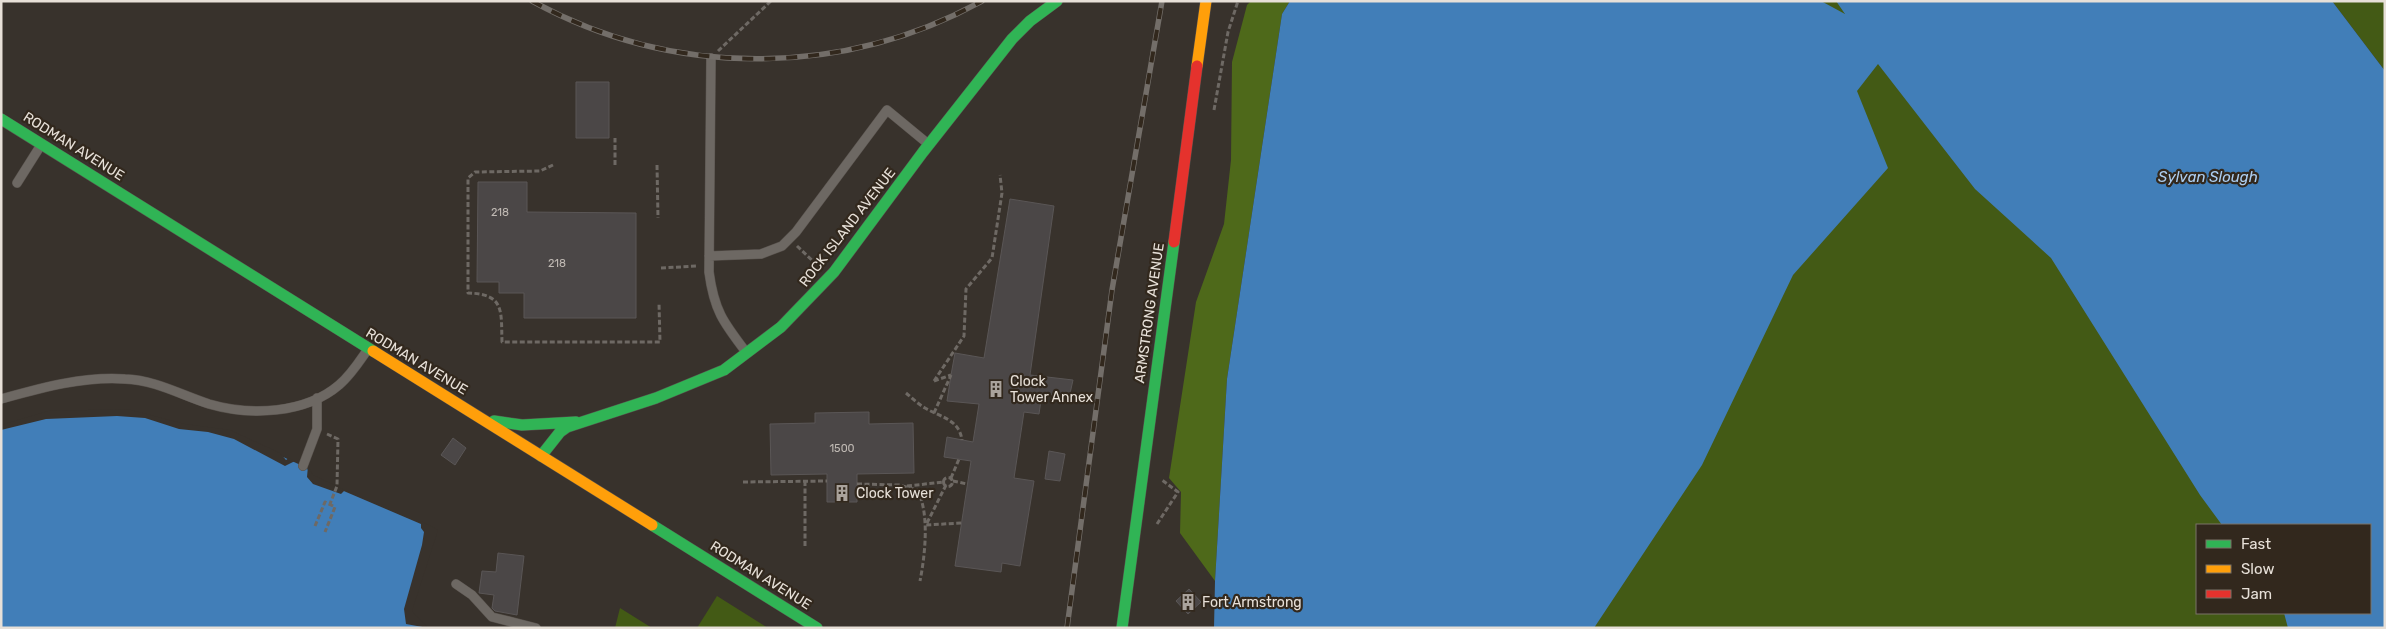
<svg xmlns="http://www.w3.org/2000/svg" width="2386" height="629" font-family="Rubik,sans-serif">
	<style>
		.green { fill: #435a15 }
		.forest { fill: #4e691a }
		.water { fill: #417eb8 }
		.pier { fill: #38322c }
		.building { fill: #4b4747; stroke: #5a5656 }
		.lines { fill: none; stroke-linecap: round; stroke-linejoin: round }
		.lane-casing { stroke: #57514c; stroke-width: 10 }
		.fast-casing { stroke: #57514c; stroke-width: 12 }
		.slow-casing { stroke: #57514c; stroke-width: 12 }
		.jam-casing { stroke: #57514c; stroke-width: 12 }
		.path { stroke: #6e6964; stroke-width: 3; stroke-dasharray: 5 2.5; stroke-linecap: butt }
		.lane { stroke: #6d6863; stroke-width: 9 }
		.fast { stroke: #30b455; stroke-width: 11 }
		.slow { stroke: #ff9f0a; stroke-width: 11 }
		.jam { stroke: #e5322d; stroke-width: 11 }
		.rail-casing { stroke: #736e69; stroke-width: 5.5 }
		.rail { stroke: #32281d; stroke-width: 4; stroke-dasharray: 11; stroke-linecap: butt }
		.labels { text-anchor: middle; stroke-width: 4.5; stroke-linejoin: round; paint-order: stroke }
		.number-label { font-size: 11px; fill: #c0bab4 }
		.street-label { font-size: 14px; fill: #e7e0d8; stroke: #32281d }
		.poi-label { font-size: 14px; fill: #e7e0d8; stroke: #32281d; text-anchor: start }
		.water-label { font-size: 15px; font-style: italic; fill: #adcef1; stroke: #32281d }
	</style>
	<rect width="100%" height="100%" fill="#38322c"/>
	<path class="green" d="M 1675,1 L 1850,1 L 1944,97 L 2263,525 L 2197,525 L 2197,613 L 2319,613 L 2327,628 L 1542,628 Z
		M 2332,1 L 2385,1 L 2385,71 Z
		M 717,596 L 768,628 L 697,628 Z
		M 620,608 L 652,628 L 615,628 Z"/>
	<path class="forest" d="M 1251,1 L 1290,1 L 1282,14 L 1227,379 L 1215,581 L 1180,533 L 1181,492 L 1169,478 L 1196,302 L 1224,224 L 1231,160 L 1232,62 L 1247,5 Z"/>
	<path class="water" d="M 1290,1 L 1821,1 L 1845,14 L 1836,1 L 2332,1 L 2385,71 L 2385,628 L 2288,628 L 2284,613 L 2370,613 L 2370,525 L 2222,525 L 2200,495 L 2051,258 L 1975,189 L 1878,64 L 1857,91 L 1888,168 L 1793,275 L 1702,465 L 1594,628 L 1214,628 L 1215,581 L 1227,379 L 1282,14 Z
		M 127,412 L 185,427 L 229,432 L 307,468 L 311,477 L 435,530 L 410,612 L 426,628 L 1,628 L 1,427 L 49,414 Z"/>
	<path class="pier" d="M 127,409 L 185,424 L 230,430 L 280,453 L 286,460 L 289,458 L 295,461 L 285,466 L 234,439 L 208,432 L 179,429 L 145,418 L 117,416 L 46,419 L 1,430 L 1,425 L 48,411 Z
		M 308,466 L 313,475 L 345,490 L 341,494 L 313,484 L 307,477 Z
		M 421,521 L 438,530 L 412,611 L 428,628 L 406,624 L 404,609 L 422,545 L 424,532 L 421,528 Z"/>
	<path class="building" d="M 576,82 L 609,82 L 609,138 L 576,138 Z
		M 478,182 L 527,182 L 527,212 L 636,213 L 636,318 L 524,318 L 524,293 L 499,293 L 499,282 L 477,282 Z
		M 1010,199 L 1054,206 L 1030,375 L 1073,380 L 1069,398 L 1042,393 L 1039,414 L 1024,412 L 1014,478 L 1034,481 L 1020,566 L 1002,563 L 1001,572 L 955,566 L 971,461 L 944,457 L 947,437 L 973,442 L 979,404 L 947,401 L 951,375 L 955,353 L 984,358 Z
		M 869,412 L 869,424 L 913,423 L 914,473 L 857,474 L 857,502 L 827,502 L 827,474 L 771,475 L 770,424 L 815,423 L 815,413 Z
		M 453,438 L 466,448 L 455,465 L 441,455 Z
		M 1049,451 L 1065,454 L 1060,481 L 1045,479 Z
		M 498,553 L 524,556 L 517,615 L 495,611 L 492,608 L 494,595 L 479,593 L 482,571 L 496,572 Z
		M 1189,589 L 1201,602 L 1188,614 L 1176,601 Z"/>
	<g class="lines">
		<g class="lane-casing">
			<path id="lane" d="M 711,58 L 709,272 C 714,310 723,322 746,352
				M 17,183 L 41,145
				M 709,256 L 761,254 L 782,246 L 796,232 L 887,110 L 927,143
				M 1,399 C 41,388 83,376 125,379 C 155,380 181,395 209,404 C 250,416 305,414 339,385 C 351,375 359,362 368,349
				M 303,466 L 317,429 L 317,398
				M 456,584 L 472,595 L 492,617 L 536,628"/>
		</g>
		<g class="fast-casing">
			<path id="fast" d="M 1,119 L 373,351
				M 494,421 L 522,425 L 576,422
				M 541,456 L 560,432 L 567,427 L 656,398 L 724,370 L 781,327 L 834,272 L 923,152 L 1012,39 L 1030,21 L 1057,1
				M 652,525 L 817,628
				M 1122,628 L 1174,242"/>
		</g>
		<g class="slow-casing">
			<path id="slow" d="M 1197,66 L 1206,1
				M 373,351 L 652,525"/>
		</g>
		<g class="jam-casing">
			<path id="jam" d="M 1174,242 L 1197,66"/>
		</g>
		<path class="path" d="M 718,51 L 771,1
			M 1214,110 L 1228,32 L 1238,1
			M 553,165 L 540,171 L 475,172 L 468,178 L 468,293 C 505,294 501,311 502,342 L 660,342 L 659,303
			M 615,165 L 615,138
			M 657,165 L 658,218
			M 797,246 L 816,264
			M 661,268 L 697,266
			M 934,381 L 964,336 L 966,289 L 992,258 L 1002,193 L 1000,175
			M 934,381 L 951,375
			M 906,393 C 912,398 918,404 925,408 C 940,417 959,419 962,440
			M 934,413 L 951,375
			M 327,434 L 338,439 L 337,486 L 330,504
			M943.5 482a4.5 4.5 0 1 1 9 0a4.5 4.5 0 1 1-9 0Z
			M 951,478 L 959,459
			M 805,481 L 805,546
			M 953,481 L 967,484
			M 743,482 L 827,481
			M 857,484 L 899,485 L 917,490 C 930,512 925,556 920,581
			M 946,485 L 926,525 L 961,523
			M 907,486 L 944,482
			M 1157,524 L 1178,492 L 1162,480
			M 315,526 L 325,502 L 335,507 L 325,532"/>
		<use href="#lane" class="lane"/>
		<use href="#fast" class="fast"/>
		<use href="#slow" class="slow"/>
		<use href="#jam" class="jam"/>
		<g class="rail-casing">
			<path id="rail" d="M 532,1 C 672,78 842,78 982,1
				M 1067,628 L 1112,290 L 1162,1"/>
		</g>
		<use href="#rail" class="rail"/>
	</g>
	<defs>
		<g id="building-bare" transform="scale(1.35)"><path d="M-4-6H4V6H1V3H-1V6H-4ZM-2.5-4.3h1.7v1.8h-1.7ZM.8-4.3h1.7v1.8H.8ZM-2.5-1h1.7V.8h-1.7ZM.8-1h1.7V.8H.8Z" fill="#aaa39c" stroke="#32281d" stroke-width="2.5" paint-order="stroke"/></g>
	</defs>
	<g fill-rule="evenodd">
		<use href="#building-bare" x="996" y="389"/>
		<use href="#building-bare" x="842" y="493"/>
		<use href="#building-bare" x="1188" y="602"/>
	</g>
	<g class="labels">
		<g class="number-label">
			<text x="500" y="216">218</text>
			<text x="557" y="267">218</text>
			<text x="842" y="452">1500</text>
		</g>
		<g class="street-label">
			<text transform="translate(74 146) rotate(32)" y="5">RODMAN AVENUE</text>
			<text transform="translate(847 227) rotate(-52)" y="5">ROCK ISLAND AVENUE</text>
			<text transform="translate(1149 313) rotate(-82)" y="5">ARMSTRONG AVENUE</text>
			<text transform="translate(417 361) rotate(31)" y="5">RODMAN AVENUE</text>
			<text transform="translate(761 575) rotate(32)" y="5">RODMAN AVENUE</text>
		</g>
		<g class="poi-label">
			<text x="1010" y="386">Clock<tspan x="1010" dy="16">Tower Annex</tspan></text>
			<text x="856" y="498">Clock Tower</text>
			<text x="1202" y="607">Fort Armstrong</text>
		</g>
		<g class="water-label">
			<text x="2208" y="182">Sylvan Slough</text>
		</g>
	</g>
	<rect width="2386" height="629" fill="none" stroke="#e7e0d8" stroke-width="5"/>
	<rect x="2196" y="524" width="175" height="90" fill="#32281d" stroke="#7a7268"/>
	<rect x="2206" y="540" width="25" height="8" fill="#30b455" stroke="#7a7268"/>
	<text x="2241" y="549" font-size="15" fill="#e7e0d8">Fast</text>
	<rect x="2206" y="565" width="25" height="8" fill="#ff9f0a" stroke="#7a7268"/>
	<text x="2241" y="574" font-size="15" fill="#e7e0d8">Slow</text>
	<rect x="2206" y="590" width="25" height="8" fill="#e5322d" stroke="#7a7268"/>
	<text x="2241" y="599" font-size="15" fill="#e7e0d8">Jam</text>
</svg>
